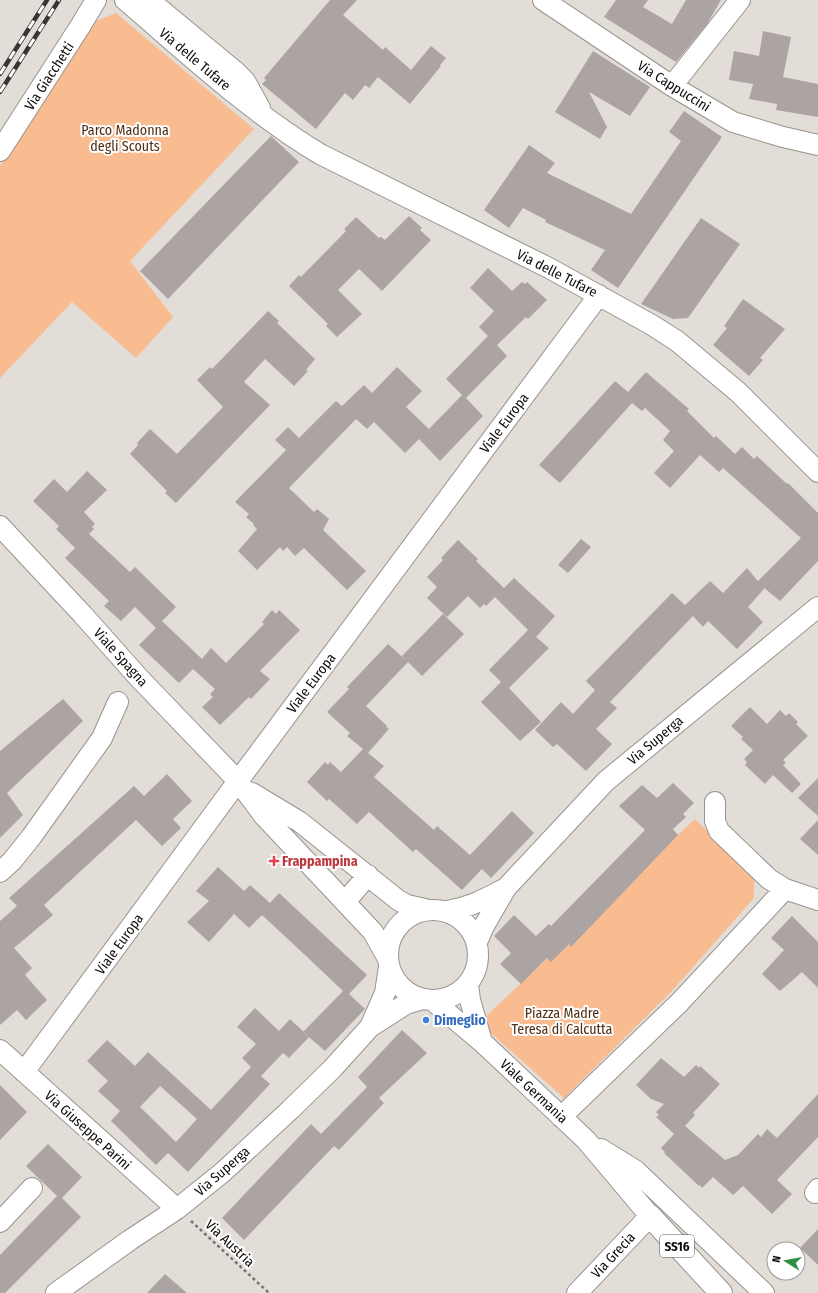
<svg xmlns="http://www.w3.org/2000/svg" width="818" height="1293" font-family="'Fira Sans Condensed',sans-serif">
	<style>
		.green { fill: #f8bc90 }
		.building { fill: #aca4a3; fill-rule: evenodd }
		.lines { fill: none; stroke-linecap: round; stroke-linejoin: round }
		.minor-casing { stroke: #99938f; stroke-width: 22 }
		.highway-casing { stroke: #99938f; stroke-width: 24 }
		.path { stroke: #76726f; stroke-width: 2.5; stroke-dasharray: 3 3; stroke-linecap: butt }
		.minor { stroke: #fff; stroke-width: 20 }
		.highway { stroke: #fff; stroke-width: 22 }
		.rail-casing { stroke: #383532; stroke-width: 4.5 }
		.rail { stroke: #fff; stroke-width: 3; stroke-dasharray: 9; stroke-linecap: butt }
		.health-dot { fill: #e0444e; stroke: #fff; stroke-width: 1.5 }
		.shop-dot { fill: #3f7fe0; stroke: #fff; stroke-width: 1.5 }
		.labels { text-anchor: middle; stroke-width: 4; stroke-linejoin: round; paint-order: stroke }
		.shield { fill: #fff; stroke: #575654; stroke-width: 1 }
		.shield-label { font-size: 13px; font-weight: bold; fill: #0f0d0b }
		.street-label { font-size: 14px; fill: #0f0d0b; stroke: #fff }
		.park-label { font-size: 14px; fill: #502f14; stroke: #fff }
		.health-label { font-size: 14px; font-weight: bold; fill: #be3a42; stroke: #fff; text-anchor: start }
		.shop-label { font-size: 14px; font-weight: bold; fill: #366cbe; stroke: #fff; text-anchor: start }
	</style>
	<rect width="100%" height="100%" fill="#e3ddd8"/>
	<path class="green" d="M 116,13 L 254,129 L 130,261 L 173,317 L 136,358 L 72,302 L 0,378 L 0,166 L 96,21 Z
		M 695,819 L 754,875 L 754,898 L 671,992 L 564,1098 L 485,1028 L 482,1020 Z"/>
	<path class="building" d="M 330,0 L 357,0 L 343,15 L 383,50 L 385,47 L 411,70 L 431,46 L 446,58 L 440,65 L 441,66 L 410,104 L 378,77 L 369,88 L 365,85 L 353,100 L 345,93 L 316,129 L 262,84 L 266,80 L 264,78 Z
		M 616,0 L 648,0 L 643,7 L 672,24 L 686,0 L 721,0 L 707,24 L 676,62 L 604,17 Z
		M 763,31 L 791,37 L 783,77 L 818,84 L 818,117 L 776,110 L 777,104 L 749,99 L 753,84 L 729,80 L 734,51 L 759,56 Z
		M 593,51 L 650,87 L 630,116 L 589,92 L 607,127 L 600,139 L 555,112 Z
		M 684,111 L 722,137 L 618,288 L 591,270 L 605,250 L 545,222 L 546,220 L 523,208 L 509,228 L 484,210 L 529,145 L 555,163 L 547,173 L 631,214 L 681,141 L 669,132 Z
		M 271,136 L 299,162 L 168,299 L 140,271 Z
		M 409,216 L 422,228 L 420,230 L 431,240 L 382,291 L 359,269 L 338,290 L 362,314 L 337,337 L 326,326 L 328,324 L 289,286 L 299,275 L 301,277 L 346,231 L 344,229 L 356,217 L 379,238 L 381,237 L 385,240 Z
		M 701,218 L 740,244 L 688,318 L 673,319 L 641,304 Z
		M 488,268 L 512,291 L 522,282 L 525,284 L 527,282 L 547,300 L 528,319 L 526,317 L 497,345 L 507,356 L 466,398 L 483,416 L 440,461 L 419,439 L 405,453 L 374,422 L 367,429 L 356,419 L 289,488 L 314,512 L 317,509 L 329,519 L 323,530 L 366,571 L 347,590 L 304,548 L 295,556 L 287,547 L 283,551 L 280,547 L 257,570 L 238,551 L 257,529 L 253,525 L 254,524 L 246,517 L 249,514 L 235,502 L 286,450 L 275,440 L 288,427 L 299,438 L 336,401 L 342,406 L 364,385 L 372,393 L 397,367 L 422,391 L 406,407 L 429,429 L 462,395 L 446,379 L 488,336 L 479,327 L 494,311 L 470,288 Z
		M 743,299 L 785,329 L 760,358 L 763,360 L 749,376 L 713,345 L 727,328 L 724,326 Z
		M 268,311 L 279,321 L 277,323 L 315,359 L 306,370 L 308,371 L 294,386 L 265,359 L 244,382 L 270,405 L 176,503 L 165,493 L 167,491 L 130,454 L 138,445 L 137,443 L 150,429 L 177,454 L 223,407 L 197,380 L 210,367 L 212,369 Z
		M 646,372 L 689,409 L 687,411 L 714,438 L 716,436 L 735,454 L 742,447 L 754,459 L 757,456 L 787,484 L 788,483 L 818,513 L 818,561 L 780,601 L 763,587 L 765,588 L 748,607 L 763,622 L 737,649 L 708,621 L 703,627 L 693,616 L 610,702 L 617,708 L 596,729 L 612,744 L 586,771 L 557,744 L 553,747 L 535,730 L 561,702 L 573,714 L 595,690 L 586,681 L 672,593 L 685,605 L 710,581 L 723,593 L 747,568 L 758,581 L 801,538 L 723,468 L 719,472 L 700,455 L 670,488 L 654,473 L 674,451 L 663,440 L 670,431 L 645,408 L 642,411 L 632,403 L 560,483 L 539,465 L 615,381 L 628,392 Z
		M 87,471 L 107,490 L 84,512 L 95,524 L 92,527 L 94,529 L 89,534 L 130,572 L 135,567 L 176,607 L 162,621 L 202,659 L 211,648 L 226,663 L 264,624 L 262,622 L 272,610 L 276,614 L 279,610 L 300,630 L 260,671 L 270,679 L 251,699 L 249,697 L 220,725 L 202,707 L 213,697 L 210,694 L 215,689 L 193,669 L 179,683 L 139,645 L 156,628 L 135,607 L 121,621 L 104,606 L 109,601 L 65,558 L 75,548 L 56,529 L 59,526 L 33,501 L 54,479 L 67,492 Z
		M 581,539 L 591,547 L 568,573 L 558,565 Z
		M 458,540 L 478,559 L 476,561 L 504,588 L 514,578 L 555,616 L 536,637 L 549,648 L 509,688 L 541,722 L 520,741 L 481,702 L 501,682 L 489,670 L 528,630 L 495,597 L 486,606 L 484,604 L 480,608 L 468,596 L 447,617 L 427,598 L 437,587 L 427,577 L 443,560 L 441,558 Z
		M 443,614 L 464,634 L 422,676 L 402,656 Z
		M 388,644 L 408,662 L 366,706 L 387,726 L 386,727 L 389,729 L 368,753 L 384,766 L 374,777 L 434,830 L 437,826 L 470,855 L 512,811 L 534,833 L 491,878 L 482,869 L 462,890 L 416,849 L 413,852 L 369,812 L 357,824 L 329,799 L 327,801 L 307,782 L 325,762 L 328,765 L 330,762 L 341,772 L 363,749 L 347,736 L 350,733 L 327,712 L 349,689 L 347,687 Z
		M 63,699 L 83,721 L 7,793 L 23,815 L 0,838 L 0,751 Z
		M 750,707 L 767,724 L 780,710 L 786,716 L 789,713 L 798,722 L 796,724 L 808,736 L 783,760 L 786,763 L 783,765 L 801,784 L 792,793 L 773,775 L 765,784 L 745,765 L 747,762 L 744,759 L 753,750 L 741,739 L 743,737 L 731,726 Z
		M 167,774 L 192,801 L 173,819 L 181,828 L 162,846 L 136,820 L 44,905 L 53,915 L 14,948 L 32,968 L 25,975 L 47,1000 L 26,1020 L 17,1010 L 0,1025 L 0,921 L 17,906 L 9,898 L 134,786 L 144,796 Z
		M 818,778 L 818,816 L 798,798 Z
		M 673,783 L 694,803 L 683,814 L 686,817 L 673,829 L 678,835 L 571,947 L 569,944 L 551,962 L 547,958 L 521,984 L 500,964 L 511,953 L 494,936 L 514,915 L 536,936 L 549,924 L 551,926 L 645,830 L 619,806 L 642,785 L 657,798 Z
		M 818,820 L 818,855 L 800,839 Z
		M 218,867 L 244,891 L 250,885 L 270,903 L 279,893 L 367,975 L 349,994 L 365,1009 L 325,1051 L 303,1032 L 343,991 L 305,955 L 262,915 L 249,928 L 234,914 L 209,942 L 187,922 L 209,901 L 196,891 Z
		M 792,916 L 818,942 L 818,988 L 802,972 L 780,991 L 762,974 L 784,950 L 771,938 Z
		M 255,1008 L 279,1031 L 290,1019 L 309,1037 L 289,1058 L 283,1053 L 261,1076 L 270,1084 L 188,1172 L 168,1153 L 156,1165 L 111,1121 L 120,1111 L 98,1091 L 108,1081 L 87,1061 L 107,1040 L 135,1066 L 148,1052 L 211,1110 L 251,1067 L 242,1058 L 256,1044 L 237,1027 ZM 160,1086 L 197,1119 L 176,1142 L 140,1107 Z
		M 402,1030 L 427,1053 L 379,1098 L 384,1103 L 339,1150 L 334,1146 L 244,1240 L 222,1218 L 311,1124 L 321,1134 L 367,1087 L 358,1077 Z
		M 661,1058 L 684,1077 L 696,1065 L 699,1068 L 700,1066 L 720,1084 L 693,1113 L 695,1115 L 685,1126 L 725,1160 L 738,1155 L 758,1134 L 761,1137 L 767,1129 L 777,1138 L 818,1094 L 818,1137 L 777,1180 L 792,1194 L 772,1214 L 743,1186 L 733,1195 L 713,1177 L 702,1188 L 700,1185 L 699,1186 L 664,1153 L 665,1152 L 661,1148 L 674,1134 L 656,1117 L 659,1115 L 656,1112 L 664,1104 L 651,1099 L 636,1085 Z
		M 0,1085 L 27,1112 L 0,1140 Z
		M 48,1144 L 82,1177 L 62,1198 L 81,1217 L 5,1293 L 0,1293 L 0,1255 L 57,1196 L 26,1166 Z
		M 818,1229 L 818,1265 L 800,1248 Z
		M 165,1274 L 187,1293 L 147,1293 Z"/>
	<g class="lines">
		<g class="minor-casing">
			<path id="minor" d="M 125,0 C 187,53 250,112 320,154 L 549,268 L 652,325 L 677,341 L 738,392 L 818,472
				M 149,0 L 236,72 L 245,81 L 260,108
				M 543,0 L 672,86 L 733,122 L 783,137 L 818,145
				M 672,86 L 740,0
				M 0,151 L 81,25 L 96,0
				M 0,526 L 83,615 L 139,678 L 238,781 L 264,816 L 373,932 L 387,957
				M 252,793 L 300,822 L 398,900 L 407,905 L 425,909
				M 715,802 L 715,821 L 719,831 L 769,879 L 785,889 L 818,900
				M 0,872 L 12,861 L 32,836 L 102,738 L 118,702
				M 345,902 L 368,875
				M388 955a45 45 0 1 1 90 0a45 45 0 1 1-90 0Z
				M 447,911 C 471,907 485,899 506,888
				M 477,942 L 484,926 L 506,888 L 606,781 L 818,607
				M 468,984 L 470,1000 L 482,1042
				M 432,1000 L 482,1042 L 586,1140 L 650,1216 L 577,1293
				M 370,1027 L 385,993 L 389,967
				M 0,1050 L 177,1209
				M 24,1072 L 238,781 L 599,295
				M 561,1117 L 679,1003 L 785,889
				M 601,1149 L 635,1170 L 764,1293
				M 815,1193 L 818,1189
				M 0,1222 L 32,1188
				M 56,1293 L 130,1240 L 177,1209 L 223,1172 L 290,1110 L 332,1069 L 370,1027 L 406,1004 L 423,999"/>
		</g>
		<g class="highway-casing">
			<path id="highway" d="M 650,1216 L 721,1293"/>
		</g>
		<path class="path" d="M 191,1221 L 269,1293"/>
		<use href="#minor" class="minor"/>
		<use href="#highway" class="highway"/>
		<g class="rail-casing">
			<path id="rail" d="M 0,74 L 47,0
				M 0,92 L 59,0"/>
		</g>
		<use href="#rail" class="rail"/>
	</g>
	<path class="health-dot" d="M272 855h4v4h4v4h-4v4h-4v-4h-4v-4h4z"/>
	<circle class="shop-dot" cx="426" cy="1020" r="4"/>
	<g class="labels">
		<rect class="shield" x="660" y="1235" width="34" height="22" rx="3"/>
		<g class="shield-label">
			<text x="677" y="1251">SS16</text>
		</g>
		<g class="street-label">
			<text transform="translate(195 59) rotate(40)" y="5">Via delle Tufare</text>
			<text transform="translate(49 76) rotate(-57)" y="5">Via Giacchetti</text>
			<text transform="translate(674 86) rotate(32)" y="5">Via Cappuccini</text>
			<text transform="translate(557 273) rotate(27)" y="5">Via delle Tufare</text>
			<text transform="translate(504 423) rotate(-53)" y="5">Viale Europa</text>
			<text transform="translate(121 657) rotate(48)" y="5">Viale Spagna</text>
			<text transform="translate(311 683) rotate(-53)" y="5">Viale Europa</text>
			<text transform="translate(655 740) rotate(-40)" y="5">Via Superga</text>
			<text transform="translate(119 944) rotate(-54)" y="5">Viale Europa</text>
			<text transform="translate(534 1091) rotate(43)" y="5">Viale Germania</text>
			<text transform="translate(88 1130) rotate(42)" y="5">Via Giuseppe Parini</text>
			<text transform="translate(222 1171) rotate(-41)" y="5">Via Superga</text>
			<text transform="translate(230 1243) rotate(43)" y="5">Via Austria</text>
			<text transform="translate(613 1255) rotate(-47)" y="5">Via Grecia</text>
		</g>
		<g class="park-label">
			<text x="125" y="135">Parco Madonna<tspan x="125" dy="16">degli Scouts</tspan></text>
			<text x="562" y="1018">Piazza Madre<tspan x="562" dy="16">Teresa di Calcutta</tspan></text>
		</g>
		<g class="health-label">
			<text x="282" y="866">Frappampina</text>
		</g>
		<g class="shop-label">
			<text x="434" y="1025">Dimeglio</text>
		</g>
	</g>
	<g transform="translate(786 1261) rotate(281)"><circle r="19" fill="#ffffff" stroke="#9f9e9d"/>
	<path d="M0-3L7 15L0 10L-7 15Z" fill="#2e8e42"/>
	<text y="-6" font-size="11" font-weight="bold" text-anchor="middle" fill="#0f0d0b">N</text>
	</g>
</svg>
